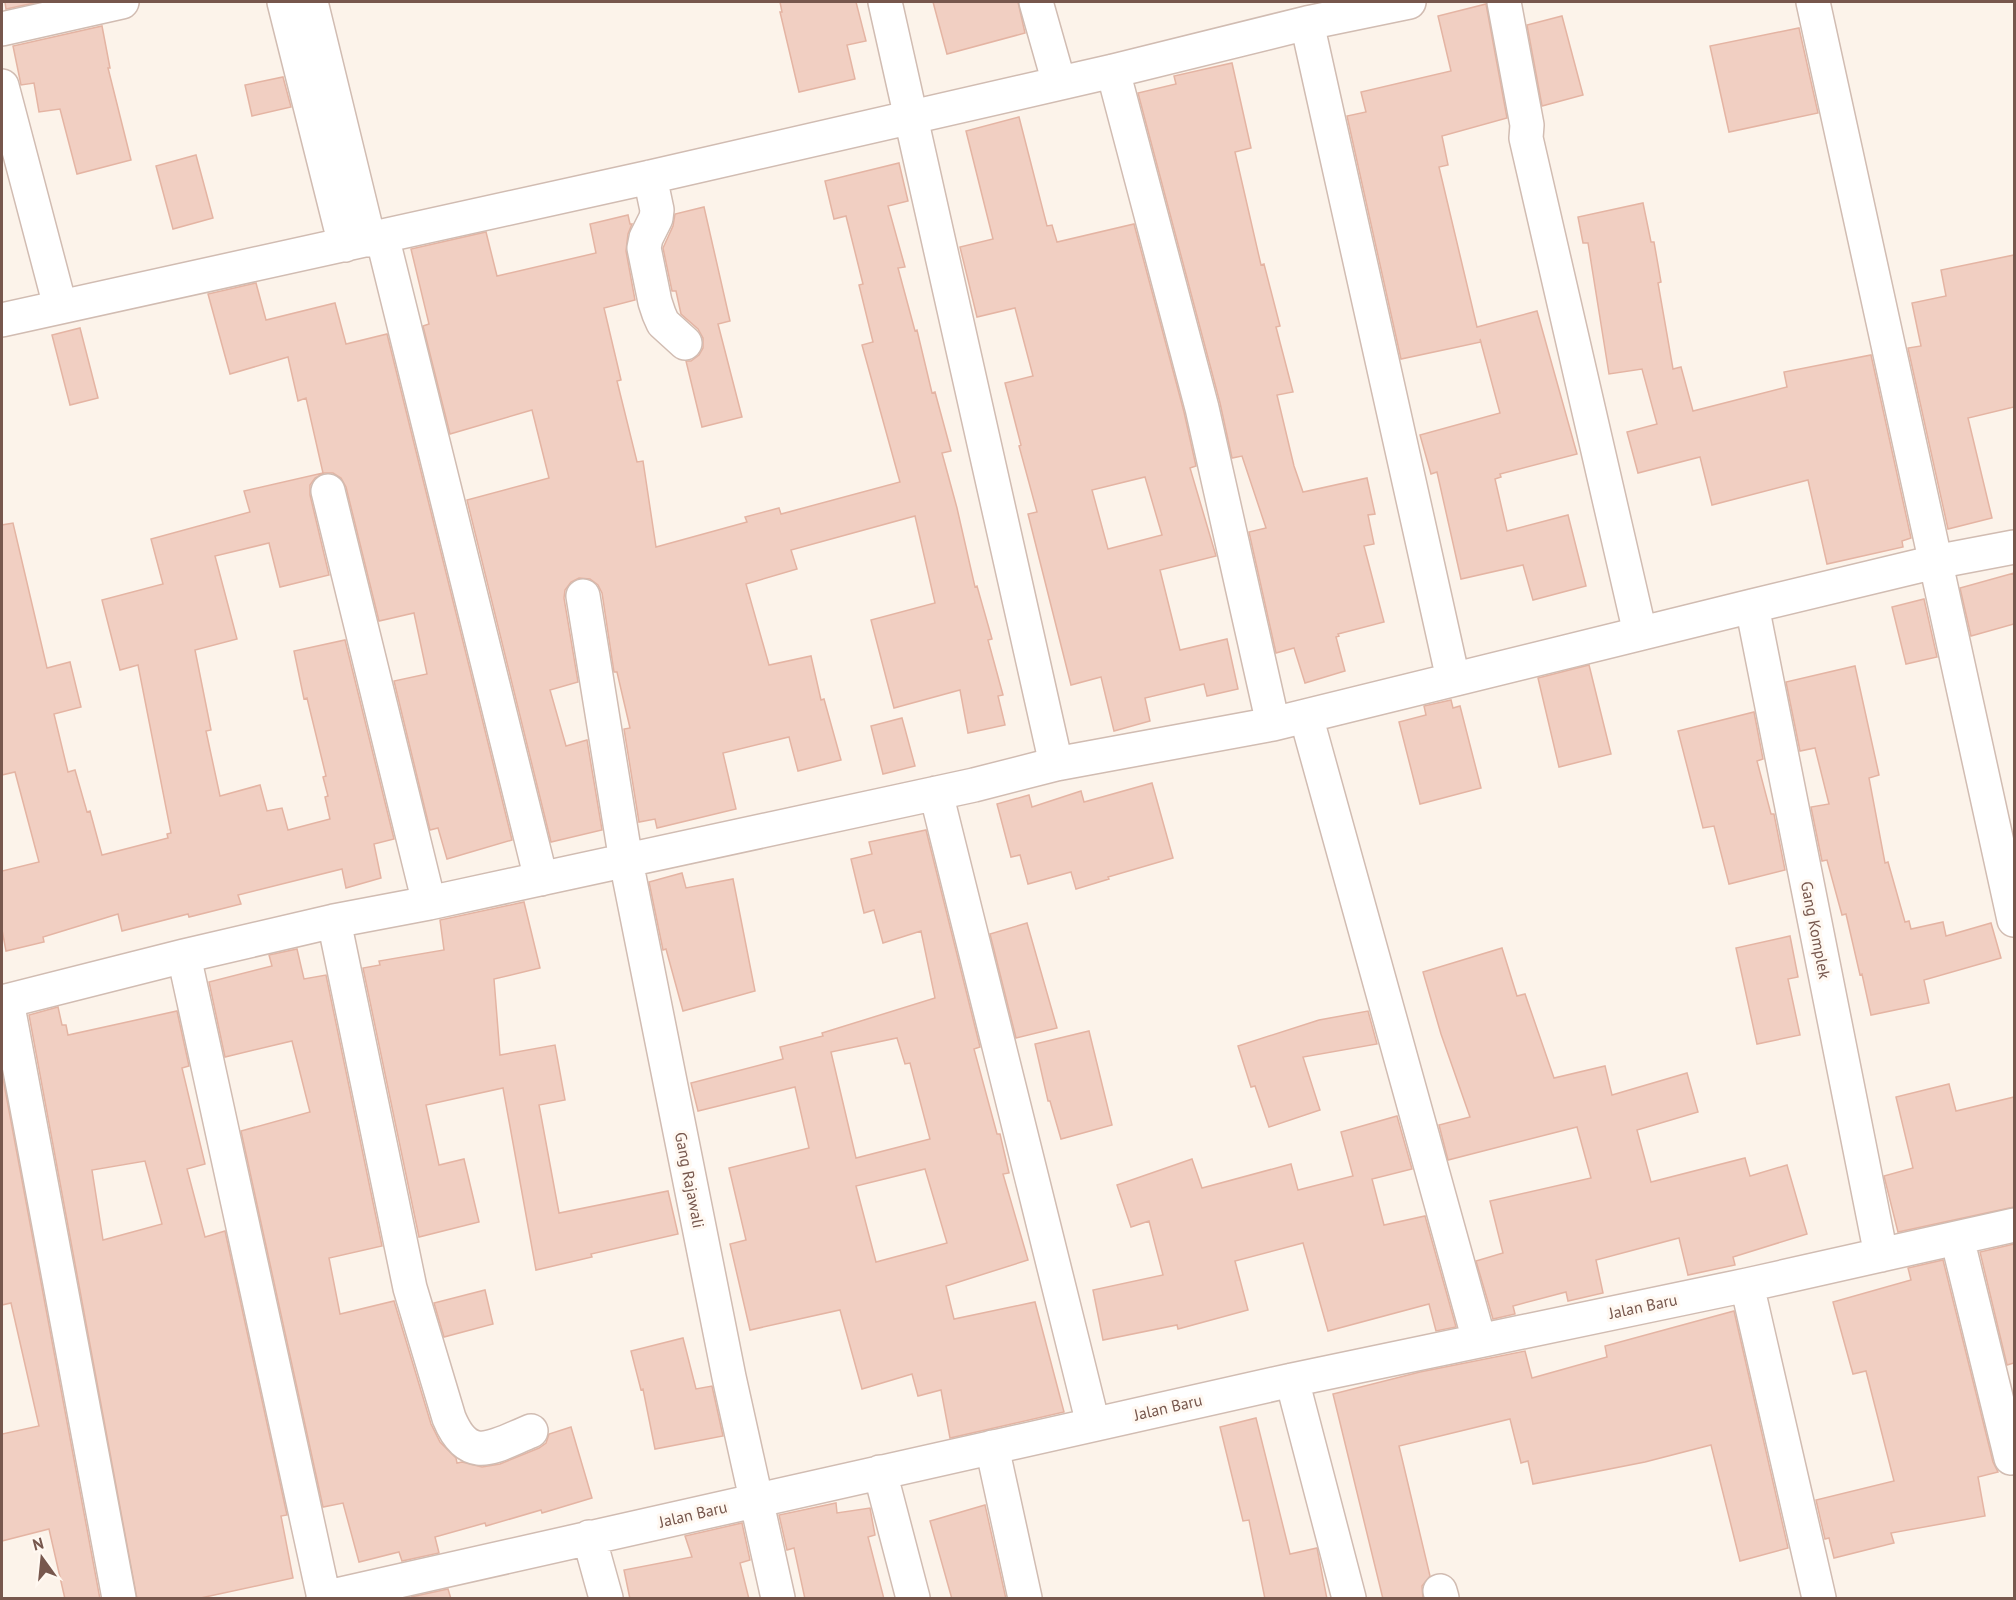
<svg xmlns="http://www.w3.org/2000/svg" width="2016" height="1600" font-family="'PT Sans',sans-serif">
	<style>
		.building { fill: #f1cfc2; stroke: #e4b4a3; stroke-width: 1.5; fill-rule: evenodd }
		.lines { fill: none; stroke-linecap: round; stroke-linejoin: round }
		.minor-casing { stroke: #d1bcb2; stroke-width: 36 }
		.minor { stroke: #fff; stroke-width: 33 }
		.labels { text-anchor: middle; stroke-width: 6; stroke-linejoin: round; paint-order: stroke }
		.street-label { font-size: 16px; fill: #77574d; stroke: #fff8f1 }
	</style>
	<rect width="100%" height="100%" fill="#fcf3ea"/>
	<path class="building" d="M 5,2 L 39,2 L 6,9 Z
		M 780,2 L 856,2 L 866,41 L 847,45 L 855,79 L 799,92 L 780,12 L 782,12 Z
		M 933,2 L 1018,2 L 1025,33 L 947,54 Z
		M 1486,4 L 1507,118 L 1442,136 L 1448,165 L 1439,167 L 1477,327 L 1537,311 L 1577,454 L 1500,474 L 1501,477 L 1495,479 L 1507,531 L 1568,515 L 1586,586 L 1533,600 L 1523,565 L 1461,579 L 1437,472 L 1431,474 L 1420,435 L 1500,413 L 1480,339 L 1481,342 L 1401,359 L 1347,116 L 1366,112 L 1361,92 L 1451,71 L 1438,16 Z
		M 1562,16 L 1583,95 L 1542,106 L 1527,25 Z
		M 102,26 L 110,68 L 108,68 L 131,160 L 77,174 L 60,109 L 39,112 L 34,83 L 21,85 L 13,46 Z
		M 1799,28 L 1818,113 L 1729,132 L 1710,46 Z
		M 1232,63 L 1251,148 L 1235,152 L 1261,265 L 1264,264 L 1280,326 L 1276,327 L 1293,392 L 1277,395 L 1294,466 L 1303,492 L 1367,478 L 1375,514 L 1368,515 L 1374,544 L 1364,546 L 1384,622 L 1338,634 L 1339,636 L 1336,637 L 1345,671 L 1305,683 L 1294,648 L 1276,653 L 1249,532 L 1266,528 L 1242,456 L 1232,458 L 1220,403 L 1138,93 L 1176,84 L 1174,76 Z
		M 283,77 L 291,107 L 252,116 L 245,85 Z
		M 1019,117 L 1047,226 L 1052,225 L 1057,242 L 1134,224 L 1184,412 L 1196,466 L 1190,468 L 1216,556 L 1160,570 L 1180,650 L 1227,639 L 1238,689 L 1207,696 L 1204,684 L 1145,698 L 1150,721 L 1114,731 L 1101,677 L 1071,685 L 1028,514 L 1037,512 L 1019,446 L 1021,445 L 1005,383 L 1033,376 L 1015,308 L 977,317 L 960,247 L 993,239 L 966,131 ZM 1145,477 L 1162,535 L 1108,549 L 1092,490 Z
		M 196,155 L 213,218 L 173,229 L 156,166 Z
		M 899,163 L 908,201 L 888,206 L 905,267 L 898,268 L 915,331 L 917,330 L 932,393 L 935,392 L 951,451 L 942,453 L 957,508 L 975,587 L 977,586 L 992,639 L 988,640 L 1003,695 L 998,696 L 1005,725 L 968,733 L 960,690 L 894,708 L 871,620 L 935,603 L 915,516 L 791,550 L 797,569 L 746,584 L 769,665 L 811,656 L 821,700 L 824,699 L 841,760 L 798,771 L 789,737 L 723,753 L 736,809 L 657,828 L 655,819 L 639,822 L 624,729 L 630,728 L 617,672 L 614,672 L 602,593 L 598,585 L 590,579 L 579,578 L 571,582 L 565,590 L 564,598 L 578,682 L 550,690 L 566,746 L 587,740 L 602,830 L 551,842 L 467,500 L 549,478 L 532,410 L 450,434 L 423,326 L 429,324 L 411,249 L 486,232 L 497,276 L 596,253 L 590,224 L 628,215 L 630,224 L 632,224 L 628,234 L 626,251 L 635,300 L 604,308 L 621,380 L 617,381 L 637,462 L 643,461 L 656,547 L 747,522 L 745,517 L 779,508 L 781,514 L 900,482 L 862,345 L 873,342 L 859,285 L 863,284 L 846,216 L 834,219 L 825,181 Z
		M 1643,203 L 1651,242 L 1654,242 L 1661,282 L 1658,283 L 1673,369 L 1681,367 L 1693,411 L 1787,387 L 1784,372 L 1871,355 L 1911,538 L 1902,541 L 1903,547 L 1827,564 L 1808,480 L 1712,505 L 1700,457 L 1638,473 L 1627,432 L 1657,424 L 1642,369 L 1609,374 L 1588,243 L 1583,243 L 1578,217 Z
		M 704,207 L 730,321 L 718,324 L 742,417 L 702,427 L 686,361 L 691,361 L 699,355 L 703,348 L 703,338 L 698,329 L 681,314 L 676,291 L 672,291 L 663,248 L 673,226 L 675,214 Z
		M 2014,255 L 2014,407 L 1968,418 L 1992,518 L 1948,529 L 1908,348 L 1921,346 L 1912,303 L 1946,296 L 1941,270 Z
		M 256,283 L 266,320 L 335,303 L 346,344 L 387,334 L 512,840 L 447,859 L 438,828 L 430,830 L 394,681 L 427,674 L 414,613 L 379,621 L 346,487 L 341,478 L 333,473 L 324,473 L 315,478 L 310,485 L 310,495 L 329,575 L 280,587 L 269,543 L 215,556 L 237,639 L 195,650 L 211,730 L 206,731 L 220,796 L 260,785 L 267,811 L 282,808 L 288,830 L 330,819 L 325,797 L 328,796 L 323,777 L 326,776 L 307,698 L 304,699 L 294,651 L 345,640 L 394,839 L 374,844 L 381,878 L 346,888 L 342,869 L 238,895 L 241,904 L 189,917 L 188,914 L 122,931 L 118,914 L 43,937 L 44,942 L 6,951 L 2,930 L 2,871 L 39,862 L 15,772 L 2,775 L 2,525 L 13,523 L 47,668 L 70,662 L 81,707 L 54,714 L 68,772 L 75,770 L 87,812 L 90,811 L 102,855 L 168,838 L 167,834 L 171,833 L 138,665 L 120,670 L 102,600 L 163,584 L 151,539 L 250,512 L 244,491 L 323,473 L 306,398 L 298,401 L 288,357 L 230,374 L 208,294 Z
		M 80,328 L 98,398 L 70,405 L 52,335 Z
		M 2014,573 L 2014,624 L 1971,636 L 1960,588 Z
		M 1924,599 L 1937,657 L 1906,664 L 1892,607 Z
		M 1589,665 L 1611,754 L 1559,767 L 1538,678 Z
		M 1855,666 L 1879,775 L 1869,778 L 1885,863 L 1888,862 L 1905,922 L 1909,921 L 1911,929 L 1943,922 L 1946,936 L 1991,923 L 2001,958 L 1924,980 L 1929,1003 L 1871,1015 L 1862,974 L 1860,975 L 1846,914 L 1842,915 L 1827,860 L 1822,861 L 1811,807 L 1829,804 L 1815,748 L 1800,751 L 1786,682 Z
		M 1451,700 L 1453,708 L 1460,706 L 1481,788 L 1420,804 L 1399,722 L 1426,715 L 1424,706 Z
		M 1754,712 L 1763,759 L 1757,761 L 1771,814 L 1774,814 L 1785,870 L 1729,884 L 1714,826 L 1703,828 L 1678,731 Z
		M 902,718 L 915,766 L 883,774 L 871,726 Z
		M 1152,783 L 1173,858 L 1108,877 L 1109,879 L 1076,889 L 1071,872 L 1028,884 L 1020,855 L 1011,857 L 997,804 L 1029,795 L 1032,807 L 1081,791 L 1084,802 Z
		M 926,830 L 980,1047 L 974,1049 L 997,1134 L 1000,1134 L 1009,1173 L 1003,1174 L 1028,1260 L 946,1286 L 954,1319 L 1035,1302 L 1064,1412 L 950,1438 L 941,1390 L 918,1396 L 912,1374 L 862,1389 L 840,1310 L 750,1330 L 730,1244 L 746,1240 L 729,1168 L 809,1148 L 795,1087 L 698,1111 L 691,1083 L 783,1059 L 780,1047 L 823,1036 L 822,1033 L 935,998 L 921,931 L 883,943 L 874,910 L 864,913 L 851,859 L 872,854 L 869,842 ZM 897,1038 L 905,1064 L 910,1063 L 930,1139 L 856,1158 L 831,1052 ZM 925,1169 L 947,1243 L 876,1262 L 856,1186 Z
		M 682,873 L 686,888 L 733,879 L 755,991 L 683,1011 L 666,949 L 663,950 L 649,882 Z
		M 524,902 L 540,968 L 494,979 L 500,1055 L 555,1045 L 565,1100 L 539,1105 L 559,1213 L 668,1191 L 678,1234 L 591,1254 L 592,1257 L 536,1270 L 503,1088 L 426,1105 L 439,1165 L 464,1159 L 479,1222 L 419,1237 L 363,968 L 380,965 L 379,961 L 444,950 L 440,920 Z
		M 1027,923 L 1057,1028 L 1016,1038 L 990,934 Z
		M 1790,936 L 1798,977 L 1788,979 L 1800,1035 L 1757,1044 L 1736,948 Z
		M 1502,948 L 1517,996 L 1525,994 L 1554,1078 L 1605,1066 L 1612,1095 L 1687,1073 L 1698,1112 L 1637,1130 L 1651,1182 L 1745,1158 L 1750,1176 L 1787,1165 L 1807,1234 L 1733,1257 L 1735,1265 L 1688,1275 L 1679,1238 L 1596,1260 L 1603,1293 L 1568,1301 L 1566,1292 L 1513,1306 L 1515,1314 L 1493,1319 L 1476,1261 L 1503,1253 L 1490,1201 L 1591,1178 L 1577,1127 L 1448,1160 L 1439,1125 L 1470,1117 L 1441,1034 L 1423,972 Z
		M 297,949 L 304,979 L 326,975 L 382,1246 L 329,1258 L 340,1314 L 394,1301 L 431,1424 L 440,1442 L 456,1458 L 457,1463 L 462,1462 L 482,1467 L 500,1464 L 539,1448 L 546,1443 L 549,1434 L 571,1427 L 592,1498 L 542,1513 L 541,1510 L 486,1526 L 485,1523 L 435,1537 L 439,1553 L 402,1561 L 399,1552 L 359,1562 L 343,1503 L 323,1507 L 241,1131 L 310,1112 L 292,1041 L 225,1057 L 209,982 L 272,966 L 269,955 Z
		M 58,1007 L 62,1025 L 66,1025 L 68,1035 L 177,1011 L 189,1066 L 182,1068 L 205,1164 L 187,1169 L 205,1237 L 225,1231 L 287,1515 L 281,1516 L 293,1578 L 196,1599 L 137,1599 L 29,1015 ZM 145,1161 L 162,1224 L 103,1240 L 92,1170 Z
		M 1368,1011 L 1377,1044 L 1303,1057 L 1320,1110 L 1269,1127 L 1255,1086 L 1251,1087 L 1238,1046 L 1319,1020 Z
		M 1089,1031 L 1112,1125 L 1061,1139 L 1050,1101 L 1048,1101 L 1035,1044 Z
		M 2,1073 L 100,1599 L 65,1599 L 49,1529 L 2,1541 L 2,1434 L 39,1426 L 11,1303 L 2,1305 Z
		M 1949,1084 L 1956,1111 L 2014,1097 L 2014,1207 L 1898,1232 L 1884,1176 L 1913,1168 L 1896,1097 Z
		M 1397,1116 L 1412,1169 L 1372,1179 L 1384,1225 L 1425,1216 L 1456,1327 L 1436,1331 L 1429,1304 L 1328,1331 L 1303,1243 L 1235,1261 L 1248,1310 L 1178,1329 L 1177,1325 L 1103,1340 L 1093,1290 L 1163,1275 L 1149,1221 L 1131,1227 L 1117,1185 L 1192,1159 L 1202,1188 L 1291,1164 L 1298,1190 L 1353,1176 L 1341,1132 Z
		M 2014,1244 L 2014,1363 L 2007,1365 L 1980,1252 Z
		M 1943,1260 L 1993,1462 L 1998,1472 L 1978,1477 L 1985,1516 L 1891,1533 L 1894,1543 L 1834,1558 L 1829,1538 L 1825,1539 L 1816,1500 L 1894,1481 L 1866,1371 L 1853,1374 L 1833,1302 L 1911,1280 L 1908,1268 Z
		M 485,1290 L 493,1324 L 444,1337 L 434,1303 Z
		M 1734,1311 L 1788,1548 L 1740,1561 L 1711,1445 L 1645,1462 L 1533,1484 L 1528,1461 L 1521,1463 L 1510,1419 L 1399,1446 L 1430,1576 L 1422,1586 L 1423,1599 L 1383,1599 L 1333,1394 L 1420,1372 L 1525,1351 L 1532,1378 L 1607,1357 L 1605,1346 Z
		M 683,1338 L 696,1389 L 712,1386 L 723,1436 L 655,1449 L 643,1389 L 641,1390 L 631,1351 Z
		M 1256,1418 L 1290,1554 L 1317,1548 L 1327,1599 L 1265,1599 L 1249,1520 L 1243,1521 L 1220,1427 Z
		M 836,1503 L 837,1513 L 870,1508 L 875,1535 L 868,1537 L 884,1599 L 805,1599 L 794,1548 L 787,1550 L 779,1515 Z
		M 985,1505 L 1006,1599 L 952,1599 L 930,1521 Z
		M 742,1523 L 750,1560 L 740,1563 L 749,1599 L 630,1599 L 624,1570 L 692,1557 L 685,1536 Z
		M 448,1589 L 451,1599 L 411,1597 Z"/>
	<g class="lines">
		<g class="minor-casing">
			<path id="minor" d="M 284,2 L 345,245
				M 311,2 L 369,240
				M 885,2 L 1056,764
				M 1036,2 L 1059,83
				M 1504,2 L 1527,125 L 1526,138 L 1640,633
				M 1813,2 L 2014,920
				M 1307,23 L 1453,679
				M 2,29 L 122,2
				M 1113,71 L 1202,408 L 1273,724
				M 2,86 L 60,306
				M 650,177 L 657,210 L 656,218 L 646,238 L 644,248 L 655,302 L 659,314 L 663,323 L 685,343
				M 382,236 L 541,879
				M 2,320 L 650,177 L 1113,71 L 1307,23 L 1409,2
				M 328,491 L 429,903
				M 583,596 L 626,861 L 729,1377 L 778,1598
				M 1752,606 L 1881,1255
				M 1306,716 L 1479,1340
				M 936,793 L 1093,1424
				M 334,921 L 410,1288 L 449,1418 C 469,1466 494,1446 531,1431
				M 184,956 L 324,1598
				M 7,1001 L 119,1598
				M 2,1002 L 184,956 L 334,921 L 429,903 L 974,785 L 1056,764 L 1273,724 L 1752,606 L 1935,562 L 2014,547
				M 1957,1238 L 2011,1458
				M 1747,1285 L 1819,1598
				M 1292,1380 L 1349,1598
				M 992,1447 L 1025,1598
				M 880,1472 L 913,1598
				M 589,1537 L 606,1598
				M 1440,1591 L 1442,1598
				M 323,1598 L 1292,1380 L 1747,1285 L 2014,1225"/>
		</g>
		<use href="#minor" class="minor"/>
	</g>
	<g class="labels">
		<g class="street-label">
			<text transform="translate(1816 930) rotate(79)" y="6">Gang Komplek</text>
			<text transform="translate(690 1180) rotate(79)" y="6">Gang Rajawali</text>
			<text transform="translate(1643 1306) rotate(-12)" y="6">Jalan Baru</text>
			<text transform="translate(1168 1407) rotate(-13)" y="6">Jalan Baru</text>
			<text transform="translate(693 1514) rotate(-13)" y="6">Jalan Baru</text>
		</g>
	</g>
	<rect width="2016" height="1600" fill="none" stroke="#77574d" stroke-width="6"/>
	<g transform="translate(42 1558) rotate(345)" stroke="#fff8f1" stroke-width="4.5" paint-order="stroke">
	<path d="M0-4.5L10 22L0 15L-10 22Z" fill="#77574d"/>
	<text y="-9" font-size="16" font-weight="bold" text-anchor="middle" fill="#77574d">N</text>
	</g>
</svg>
